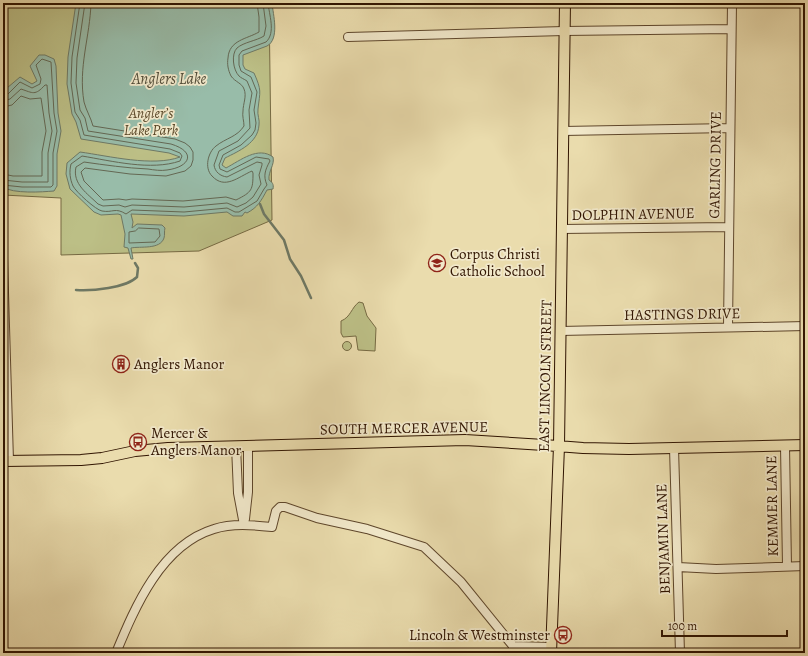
<svg xmlns="http://www.w3.org/2000/svg" width="808" height="656" font-family="Alegreya,serif">
	<style>
		.green { fill: #bcbf86; stroke: #766a43 }
		.water { fill: #98bca9; stroke: #6e7965 }
		.lines { fill: none; stroke-linecap: round; stroke-linejoin: round }
		.shore { stroke: #646854; stroke-width: 1 }
		.stream { stroke: #6e7965; stroke-width: 2.5 }
		.minor-casing { stroke: #5e462b; stroke-width: 10 }
		.major-casing { stroke: #301400; stroke-width: 12 }
		.minor { stroke: #f1e8ca; stroke-width: 8 }
		.major { stroke: #eadcad; stroke-width: 10 }
		.labels { text-anchor: middle; stroke-width: 3.5; stroke-linejoin: round; paint-order: stroke }
		.park-label { font-size: 15px; font-style: italic; fill: #5a4728; stroke: #f1e8ca }
		.street-label { font-size: 15px; fill: #301400; stroke: #f1e8ca }
		.poi-label { font-size: 15px; fill: #301400; stroke: #f1e8ca; text-anchor: start }
		.water-label { font-size: 16px; font-style: italic; fill: #544f3b; stroke: #f1e8ca }
	</style>
	<rect width="100%" height="100%" fill="#eadcad"/>
	<filter id="stains"><feTurbulence type="fractalNoise" baseFrequency=".005" numOctaves="4"/><feColorMatrix values="0 0 0 0 .2 0 0 0 0 .09 0 0 0 0 .02 0 0 0 .5 -.17"/></filter>
	<radialGradient id="worn" r=".72"><stop offset=".6" stop-color="#630" stop-opacity="0"/><stop offset="1" stop-color="#630" stop-opacity=".3"/></radialGradient>
	<path class="green" d="M 3,3 L 269,3 L 272,220 L 199,251 L 61,255 L 61,198 L 3,195 Z
		M 359,302 L 363,303 L 367,316 L 376,328 L 375,351 L 358,350 L 356,336 L 343,337 L 341,333 L 341,321 C 351,317 351,308 359,302 Z
		M342.5 346a4.5 4.5 0 1 1 9 0a4.5 4.5 0 1 1-9 0Z"/>
	<path class="water" d="M 76,3 L 272,3 C 273,14 280,39 267,46 C 259,49 251,52 243,55 L 243,65 L 245,69 L 254,73 C 262,91 260,91 258,109 C 257,115 260,120 259,125 C 258,143 239,151 225,158 L 222,165 L 226,168 C 241,160 258,146 273,157 C 275,165 268,171 269,180 C 272,182 274,184 273,189 L 267,190 C 261,201 258,207 247,213 L 245,212 L 242,216 L 233,216 L 227,212 L 184,216 L 131,214 L 133,222 L 132,228 L 137,224 L 162,225 L 165,228 C 164,231 165,235 164,238 C 160,250 140,246 131,248 L 133,259 L 131,259 L 128,248 L 124,247 L 125,234 L 121,215 L 118,214 L 101,215 L 94,212 L 70,189 L 66,174 L 67,163 L 80,152 C 109,156 153,167 180,157 L 169,153 L 81,139 L 76,122 L 72,114 L 67,84 L 68,57 Z
		M 39,55 L 45,55 L 54,59 L 56,66 L 58,113 L 61,131 L 57,154 L 57,186 L 54,191 C 42,192 13,194 3,187 L 3,94 L 7,88 L 20,77 L 32,84 L 37,81 L 30,66 Z"/>
	<g class="lines">
		<path class="shore" d="M 80,3 L 72,57 L 71,83 L 75,112 L 80,120 L 84,135 L 170,149 L 180,153 L 182,156 L 180,161 C 151,171 112,161 82,156 L 71,164 C 69,172 70,179 73,186 C 76,192 96,210 102,211 C 113,213 115,207 126,214 L 132,210 L 184,212 L 227,208 L 235,212 L 239,212 L 257,201 L 264,189 L 267,185 C 263,176 265,170 270,161 L 269,159 L 256,157 L 227,172 L 220,169 L 219,165 L 223,155 L 241,145 L 252,135 L 255,130 L 256,123 L 254,110 L 257,92 L 251,77 L 241,71 L 239,65 L 239,55 L 242,51 L 266,42 C 276,33 269,14 268,3
			M 85,3 L 77,58 L 76,83 L 80,110 L 85,118 L 88,131 L 171,144 C 197,152 190,167 167,170 C 161,171 154,170 148,169 C 126,168 105,165 84,162 L 76,167 C 72,184 88,194 98,204 L 103,206 L 119,205 L 125,207 L 132,205 L 184,207 L 227,203 L 237,207 L 246,203 L 253,197 L 261,184 L 259,175 L 262,165 L 262,163 L 257,162 L 227,177 C 220,176 215,172 214,165 L 219,151 L 238,141 L 250,128 L 249,110 L 252,93 L 247,81 C 244,79 241,78 239,76 C 233,70 231,54 237,48 C 244,42 256,41 264,36 L 266,26 L 263,3
			M 91,3 C 90,37 78,67 84,102 C 86,110 91,118 93,126 L 175,139 L 185,143 L 190,147 L 193,152 L 193,160 L 191,166 L 185,171 L 166,176 L 130,174 L 85,168 L 81,172 L 84,181 L 103,200 L 119,199 L 126,200 L 132,199 L 183,201 L 226,197 L 236,200 C 252,192 253,190 253,173 L 252,171 C 238,177 225,190 212,176 C 204,168 208,152 216,146 C 226,138 237,137 244,126 C 244,121 242,116 243,111 C 243,104 247,96 244,89 C 242,83 235,82 231,76 C 228,70 227,64 228,58 C 229,40 247,39 259,32 L 259,17 L 257,3
			M 3,96 L 7,95 L 20,82 L 32,88 L 40,84 L 41,79 L 36,65 L 42,59 L 51,62 L 54,113 L 57,131 L 53,153 L 53,185 L 51,187 L 22,187 L 3,185
			M 3,101 L 10,99 L 21,89 C 33,93 35,96 45,85 L 47,85 L 49,113 L 52,131 L 48,153 L 48,182 L 22,182 L 3,180
			M 3,107 L 12,105 L 21,96 L 30,99 L 41,98 L 46,131 L 42,152 L 42,176 L 13,176 L 3,174
			M 139,228 L 159,229 L 160,236 L 155,242 L 129,243 L 129,232 L 135,231 Z"/>
		<path class="stream" d="M 260,204 L 264,214 L 284,240 L 290,259 L 301,276 L 311,298
			M 76,290 C 92,291 126,288 137,277 L 138,268 L 135,263"/>
		<g class="minor-casing">
			<path id="minor" d="M 348,37 L 564,31 L 731,29
				M 563,131 L 730,128
				M 562,229 L 728,227
				M 3,259 L 9,461
				M 728,327 L 732,3
				M 560,331 L 805,326
				M 236,446 L 238,493 L 244,525
				M 785,446 L 787,566
				M 674,448 L 680,653
				M 245,519 L 248,492 L 248,446
				M 678,567 L 716,569 L 805,566
				M 513,646 L 552,647
				M 116,653 C 135,607 161,545 214,529 C 232,523 253,525 272,527 L 276,511 L 280,507 L 285,507 L 317,518 L 367,529 L 424,547 L 461,582 L 513,646 L 513,653"/>
		</g>
		<g class="major-casing">
			<path id="major" d="M 3,461 L 81,460 L 102,458 L 135,451 L 168,448 L 465,440 L 544,445 L 583,448 L 629,449 L 805,445
				M 551,653 L 559,446 L 565,3"/>
		</g>
		<use href="#minor" class="minor"/>
		<use href="#major" class="major"/>
	</g>
	<defs>
		<g id="school-ring" transform="scale(0.9)"><circle r="9.5" fill="#f1e8ca" stroke="#8f2418" stroke-width="1.5"/><path d="M0-5L7-2L0 1L-7-2ZM-4 1L0 2.5L4 1V4Q0 6-4 4Z" fill="#8f2418"/></g>
		<g id="building-ring" transform="scale(0.9)"><circle r="9.5" fill="#f1e8ca" stroke="#8f2418" stroke-width="1.5"/><path d="M-4-6H4V6H1V3H-1V6H-4ZM-2.5-4.3h1.7v1.8h-1.7ZM.8-4.3h1.7v1.8H.8ZM-2.5-1h1.7V.8h-1.7ZM.8-1h1.7V.8H.8Z" fill="#8f2418"/></g>
		<g id="bus-ring" transform="scale(0.9)"><circle r="9.5" fill="#f1e8ca" stroke="#8f2418" stroke-width="1.5"/><path d="M-5-6H5V4H4V6H2V4H-2V6H-4V4H-5ZM-3.5-4V0h7V-4ZM-3.5 1.2v1.5H-2V1.2ZM2 1.2v1.5H3.5V1.2Z" fill="#8f2418"/></g>
	</defs>
	<g fill-rule="evenodd">
		<use href="#school-ring" x="437" y="263"/>
		<use href="#building-ring" x="121" y="364"/>
		<use href="#bus-ring" x="138" y="442"/>
		<use href="#bus-ring" x="563" y="635"/>
	</g>
	<g class="labels">
		<g class="park-label">
			<text x="151" y="118">Angler’s<tspan x="151" dy="17">Lake Park</tspan></text>
		</g>
		<g class="street-label">
			<text transform="translate(715 165) rotate(-89)" y="5">GARLING DRIVE</text>
			<text transform="translate(633 214) rotate(-1)" y="5">DOLPHIN AVENUE</text>
			<text transform="translate(682 314) rotate(-1)" y="5">HASTINGS DRIVE</text>
			<text transform="translate(545 376) rotate(-89)" y="5">EAST LINCOLN STREET</text>
			<text transform="translate(404 428) rotate(-1)" y="5">SOUTH MERCER AVENUE</text>
			<text transform="translate(772 506) rotate(-91)" y="5">KEMMER LANE</text>
			<text transform="translate(663 539) rotate(-92)" y="5">BENJAMIN LANE</text>
		</g>
		<g class="poi-label">
			<text x="450" y="259">Corpus Christi<tspan x="450" dy="17">Catholic School</tspan></text>
			<text x="134" y="369">Anglers Manor</text>
			<text x="151" y="438">Mercer &amp;<tspan x="151" dy="17">Anglers Manor</tspan></text>
			<text x="550" y="640" text-anchor="end">Lincoln &amp; Westminster</text>
		</g>
		<g class="water-label">
			<text x="169" y="84">Anglers Lake</text>
		</g>
	</g>
	<rect width="808" height="656" fill="none" stroke="#eadcad" stroke-width="16"/>
	<rect x="4" y="4" width="800" height="648" fill="none" stroke="#301400" stroke-width="2"/>
	<rect x="8" y="8" width="792" height="640" fill="none" stroke="#301400"/>
	<path d="M662 630v6h125v-6" fill="none" stroke="#301400" stroke-width="2"/>
	<text x="668" y="630" font-size="12" fill="#301400" stroke="#f1e8ca" stroke-width="3" paint-order="stroke">100 m</text>
	<rect width="100%" height="100%" filter="url(#stains)"/>
	<rect width="100%" height="100%" fill="url(#worn)"/>
</svg>
